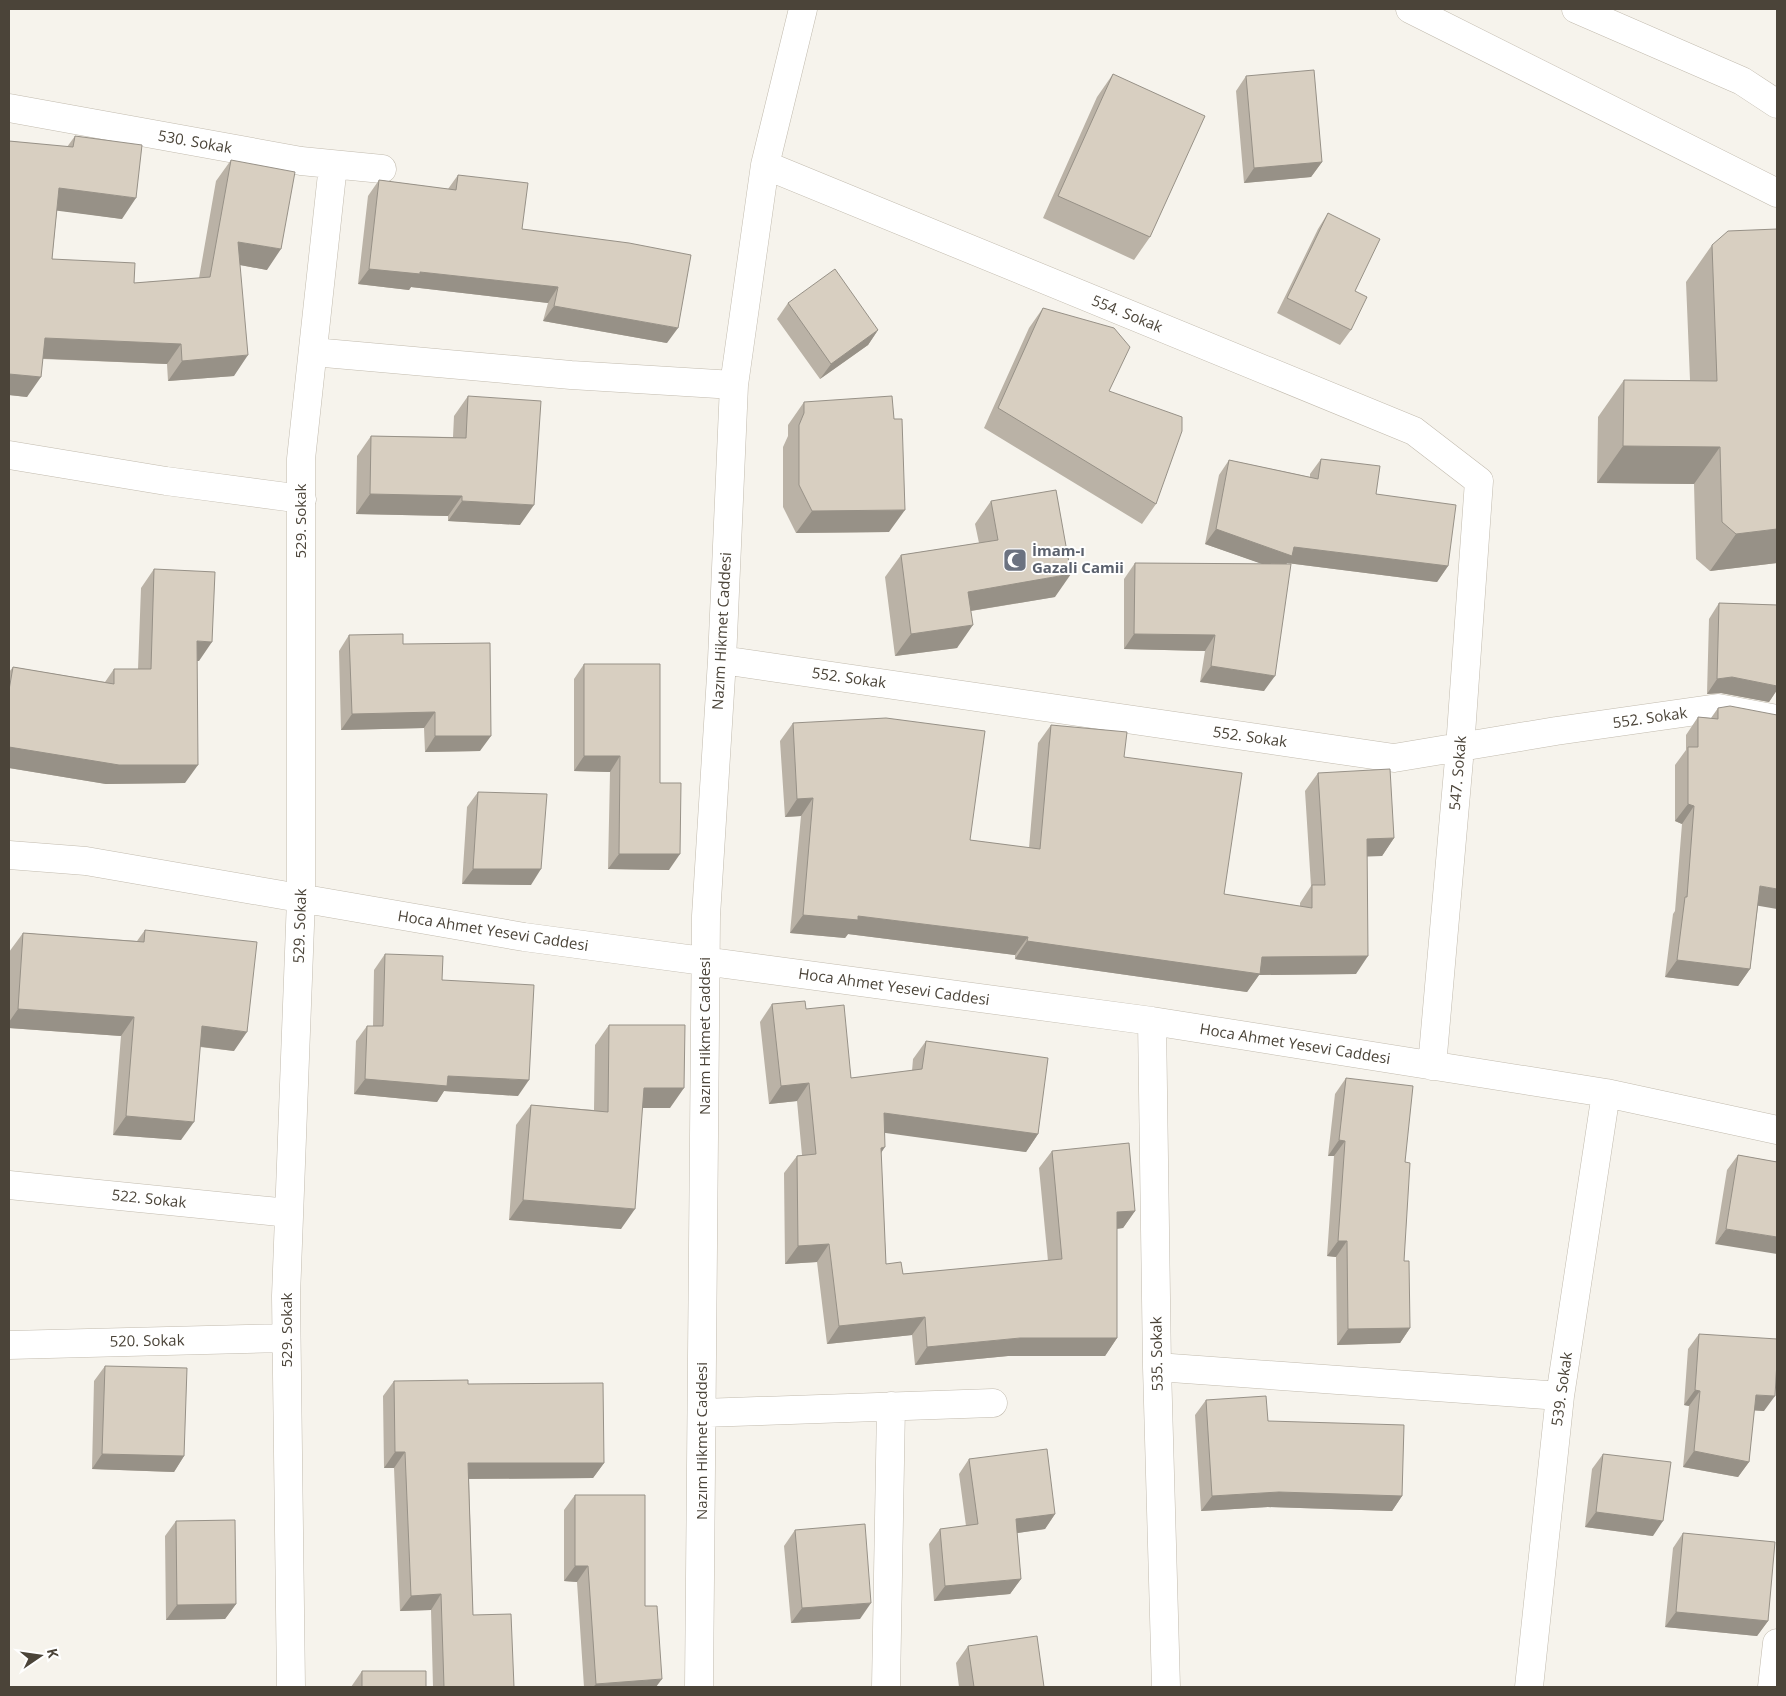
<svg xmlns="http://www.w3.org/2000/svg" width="1786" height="1696" font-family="'Open Sans',sans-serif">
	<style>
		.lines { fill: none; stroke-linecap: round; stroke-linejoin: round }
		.minor-casing { stroke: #c2bbae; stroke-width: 29 }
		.minor { stroke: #fff; stroke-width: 28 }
		.wall { fill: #bab2a6 }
		.shaded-wall { fill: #979187 }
		.building { fill: #d8cfc1; stroke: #979187 }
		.labels { text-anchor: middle; stroke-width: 4; stroke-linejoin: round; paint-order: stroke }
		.street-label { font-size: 15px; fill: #4b4439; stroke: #fff }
		.worship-label { font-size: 15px; font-weight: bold; fill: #5b616d; stroke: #fff; text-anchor: start }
	</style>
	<rect width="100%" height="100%" fill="#f6f3ec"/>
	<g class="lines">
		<g class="minor-casing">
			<path id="minor" d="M 1410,9 L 1777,193
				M 1576,9 L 1742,81 L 1777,104
				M 9,108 L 301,161 L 382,169
				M 765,165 L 1414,431 L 1479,481 L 1460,748 L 1432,1066
				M 313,352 L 571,375 L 734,385
				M 9,455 L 166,481 L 302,499
				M 722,660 L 1394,758 L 1556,731 L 1718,708 L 1777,719
				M 9,855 L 86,861 L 524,937 L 1152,1021 L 1606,1093 L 1777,1130
				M 1152,1021 L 1157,1367 L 1166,1687
				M 9,1185 L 289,1213
				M 9,1345 L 286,1338
				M 1157,1367 L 1560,1396
				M 702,1413 L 993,1403
				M 291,1687 L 286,1296 L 301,899 L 301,459 L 333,165
				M 699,1687 L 706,916 L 722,660 L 734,385 L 765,165 L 803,9
				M 886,1687 L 891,1406
				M 1529,1687 L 1560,1396 L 1606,1093
				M 1772,1687 L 1777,1643"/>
		</g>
		<use href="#minor" class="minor"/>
	</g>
	<path class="wall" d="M 1113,74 L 1150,237 L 1134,260 L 1043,218 L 1097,97 Z
		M 1246,76 L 1322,162 L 1311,177 L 1244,183 L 1236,91 Z
		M 75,136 L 122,219 L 57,210 L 52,259 L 134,283 L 199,278 L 216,181 L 231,160 L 267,270 L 240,265 L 234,376 L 168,381 L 167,364 L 43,359 L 27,397 L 9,395 L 9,141 L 67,147 Z
		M 458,175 L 522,229 L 667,343 L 543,321 L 548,303 L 411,287 L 409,290 L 358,284 L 368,196 L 379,180 L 448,189 Z
		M 1328,213 L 1355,291 L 1351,330 L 1340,345 L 1277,313 L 1318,229 Z
		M 1777,229 L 1777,563 L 1710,571 L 1696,559 L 1694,484 L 1597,483 L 1598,417 L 1624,380 L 1690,380 L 1686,282 L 1712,245 Z
		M 788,303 L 878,330 L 868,345 L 820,379 L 777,319 Z
		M 1043,308 L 1109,391 L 1156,504 L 1142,524 L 984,428 L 1029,328 Z
		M 468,396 L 520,525 L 448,521 L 448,516 L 356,514 L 357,456 L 371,436 L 453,437 L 454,416 Z
		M 804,402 L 894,419 L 889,532 L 796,533 L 783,507 L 783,447 L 788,436 L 788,425 Z
		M 1321,459 L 1376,494 L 1448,566 L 1437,582 L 1287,563 L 1286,564 L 1264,691 L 1200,682 L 1205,651 L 1124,649 L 1124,579 L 1135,563 L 1263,564 L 1205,544 L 1219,475 L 1229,460 L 1310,477 L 1310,474 Z
		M 991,501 L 1055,597 L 971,611 L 957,648 L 895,656 L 885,577 L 901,555 L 979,543 L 975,524 Z
		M 154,569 L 199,661 L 197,661 L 185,783 L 106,784 L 9,768 L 9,672 L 13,667 L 105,682 L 114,669 L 138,669 L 141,588 Z
		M 1719,603 L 1777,605 L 1777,690 L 1769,702 L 1721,693 L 1707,694 L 1709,619 Z
		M 349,635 L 403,644 L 480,751 L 425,752 L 424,728 L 341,730 L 339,651 Z
		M 584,664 L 660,783 L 669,870 L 608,869 L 610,772 L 574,771 L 574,679 Z
		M 1718,708 L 1758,906 L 1750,969 L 1738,986 L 1665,977 L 1673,914 L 1675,911 L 1682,824 L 1675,821 L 1675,765 L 1686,750 L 1686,735 L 1698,717 L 1711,718 Z
		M 793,723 L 970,840 L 1029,848 L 1038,743 L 1051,725 L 1124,757 L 1224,894 L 1300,906 L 1300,903 L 1311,886 L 1305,791 L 1318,773 L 1394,838 L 1382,856 L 1367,856 L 1356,974 L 1259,975 L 1247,992 L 1015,959 L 1015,955 L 848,934 L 845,938 L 790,933 L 801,816 L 785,817 L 780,741 Z
		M 478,792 L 531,885 L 462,884 L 467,807 Z
		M 145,930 L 234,1051 L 200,1047 L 181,1140 L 113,1135 L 121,1036 L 9,1028 L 9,952 L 23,933 L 137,941 Z
		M 385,954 L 442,980 L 518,1096 L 444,1091 L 437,1102 L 354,1094 L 356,1041 L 367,1026 L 373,1026 L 374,970 Z
		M 772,1004 L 806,1009 L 851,1078 L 912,1071 L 913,1059 L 926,1041 L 1038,1134 L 1026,1152 L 885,1132 L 881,1154 L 886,1264 L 903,1274 L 1048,1261 L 1039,1168 L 1052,1151 L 1135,1211 L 1123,1228 L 1117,1229 L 1117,1338 L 1105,1356 L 1008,1356 L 915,1365 L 912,1335 L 827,1344 L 817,1262 L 785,1264 L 784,1173 L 797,1156 L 802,1155 L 797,1101 L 769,1104 L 760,1022 Z
		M 609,1025 L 670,1108 L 642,1108 L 621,1229 L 509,1220 L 516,1125 L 531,1105 L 594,1110 L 595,1045 Z
		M 1346,1078 L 1405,1162 L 1404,1261 L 1410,1328 L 1400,1343 L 1337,1345 L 1336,1257 L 1327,1256 L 1334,1156 L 1328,1156 L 1335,1094 Z
		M 1738,1155 L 1777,1162 L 1715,1244 L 1727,1170 Z
		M 1699,1334 L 1764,1411 L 1754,1410 L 1749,1462 L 1738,1477 L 1683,1467 L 1689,1406 L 1684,1405 L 1688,1349 Z
		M 105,1366 L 184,1456 L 174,1472 L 92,1469 L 94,1381 Z
		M 394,1381 L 468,1384 L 604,1463 L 593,1478 L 469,1479 L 473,1615 L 514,1687 L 433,1687 L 431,1610 L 400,1611 L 394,1468 L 384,1468 L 383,1396 Z
		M 1206,1400 L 1268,1421 L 1402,1496 L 1392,1511 L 1268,1507 L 1201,1511 L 1195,1415 Z
		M 1603,1454 L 1653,1536 L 1585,1527 L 1592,1469 Z
		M 969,1459 L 1055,1514 L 1045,1529 L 1017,1533 L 1021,1579 L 1010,1594 L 934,1601 L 929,1544 L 940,1529 L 966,1526 L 959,1474 Z
		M 575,1495 L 645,1606 L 656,1687 L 584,1687 L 577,1582 L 564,1581 L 564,1510 Z
		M 176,1521 L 236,1604 L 225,1619 L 166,1620 L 165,1536 Z
		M 795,1530 L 860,1619 L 791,1623 L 784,1546 Z
		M 1683,1533 L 1768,1621 L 1757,1636 L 1665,1627 L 1673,1548 Z
		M 968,1646 L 1044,1687 L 959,1687 L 956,1663 Z
		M 362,1671 L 426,1687 L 351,1687 Z"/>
	<path class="shaded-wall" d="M 1322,162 L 1311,177 L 1244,183 L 1254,168 Z
		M 59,188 L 136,198 L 122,219 L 44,209 Z
		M 238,242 L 281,249 L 267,270 L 224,262 Z
		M 369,269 L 420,272 L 558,287 L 548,303 L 411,287 L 409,290 L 358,284 Z
		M 554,306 L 678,328 L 667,343 L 543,321 Z
		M 878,330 L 868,345 L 820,379 L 831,364 Z
		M 45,338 L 181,344 L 167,364 L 30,358 Z
		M 248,355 L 234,376 L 168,381 L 182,361 Z
		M 9,374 L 41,377 L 27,397 L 9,395 Z
		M 1623,446 L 1720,447 L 1694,484 L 1597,483 Z
		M 370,494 L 462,496 L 448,516 L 356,514 Z
		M 462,501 L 534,505 L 520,525 L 448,521 Z
		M 905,510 L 889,532 L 796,533 L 812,511 Z
		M 1216,529 L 1294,547 L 1448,566 L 1437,582 L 1287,563 L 1282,571 L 1205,544 Z
		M 1777,529 L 1777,563 L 1710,571 L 1736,534 Z
		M 1071,574 L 1055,597 L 952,614 L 968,592 Z
		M 973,625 L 957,648 L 895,656 L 911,634 Z
		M 1134,634 L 1215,635 L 1205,651 L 1124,649 Z
		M 197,641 L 212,642 L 199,661 L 184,660 Z
		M 1211,666 L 1275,676 L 1264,691 L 1200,682 Z
		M 1732,677 L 1777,686 L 1777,690 L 1769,702 L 1721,693 L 1707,694 L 1717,679 Z
		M 435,712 L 424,728 L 341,730 L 352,714 Z
		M 435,736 L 491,736 L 480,751 L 425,752 Z
		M 9,747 L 198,765 L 185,783 L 106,784 L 9,768 Z
		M 584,756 L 620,756 L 610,772 L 574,771 Z
		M 813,798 L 801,816 L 785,817 L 797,799 Z
		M 1688,804 L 1694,806 L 1682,824 L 1675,821 Z
		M 1394,838 L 1382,856 L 1355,857 L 1367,839 Z
		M 619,854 L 680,854 L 669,870 L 608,869 Z
		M 473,869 L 541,869 L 531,885 L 462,884 Z
		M 1760,886 L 1777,889 L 1777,909 L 1748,904 Z
		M 803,915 L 858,916 L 1028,937 L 1015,955 L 848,934 L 845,938 L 790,933 Z
		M 1027,941 L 1262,957 L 1368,956 L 1356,974 L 1259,975 L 1247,992 L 1015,959 Z
		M 1677,960 L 1750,969 L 1738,986 L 1665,977 Z
		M 18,1009 L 134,1017 L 121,1036 L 9,1028 L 9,1022 Z
		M 202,1026 L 247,1032 L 234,1051 L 188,1045 Z
		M 448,1076 L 529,1080 L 518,1096 L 444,1091 L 437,1102 L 354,1094 L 365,1079 Z
		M 809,1083 L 797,1101 L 769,1104 L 781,1086 Z
		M 644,1088 L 684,1088 L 670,1108 L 630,1108 Z
		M 884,1113 L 1038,1134 L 1026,1152 L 871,1131 Z
		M 126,1116 L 194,1122 L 181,1140 L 113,1135 Z
		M 1339,1140 L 1345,1141 L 1334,1156 L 1328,1156 Z
		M 885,1147 L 873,1165 L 881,1148 Z
		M 523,1200 L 635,1209 L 621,1229 L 509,1220 Z
		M 1135,1211 L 1123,1228 L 1104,1230 L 1117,1212 Z
		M 1726,1229 L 1777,1237 L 1777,1254 L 1715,1244 Z
		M 1338,1241 L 1347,1241 L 1336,1257 L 1327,1256 Z
		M 829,1244 L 817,1262 L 785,1264 L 798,1246 Z
		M 925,1317 L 912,1335 L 827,1344 L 839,1326 Z
		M 1410,1328 L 1400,1343 L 1337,1345 L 1348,1329 Z
		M 1020,1338 L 1117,1338 L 1105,1356 L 1008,1356 L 915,1365 L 927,1347 Z
		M 1695,1390 L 1700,1391 L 1689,1406 L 1684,1405 Z
		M 1756,1395 L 1775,1396 L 1764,1411 L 1745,1410 Z
		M 1694,1451 L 1749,1462 L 1738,1477 L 1683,1467 Z
		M 395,1452 L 405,1452 L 394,1468 L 384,1468 Z
		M 102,1454 L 184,1456 L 174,1472 L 92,1469 Z
		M 468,1463 L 604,1463 L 593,1478 L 457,1479 Z
		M 1279,1492 L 1402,1496 L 1392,1511 L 1268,1507 L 1201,1511 L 1212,1496 Z
		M 1596,1512 L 1663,1521 L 1653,1536 L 1585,1527 Z
		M 1055,1514 L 1045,1529 L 1005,1535 L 1016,1519 Z
		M 575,1566 L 588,1566 L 577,1582 L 564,1581 Z
		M 1021,1579 L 1010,1594 L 934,1601 L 945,1586 Z
		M 441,1594 L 431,1610 L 400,1611 L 411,1596 Z
		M 871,1603 L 860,1619 L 791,1623 L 802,1608 Z
		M 236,1604 L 225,1619 L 166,1620 L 177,1605 Z
		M 1676,1612 L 1768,1621 L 1757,1636 L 1665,1627 Z
		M 662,1679 L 656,1687 L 593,1687 L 596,1684 Z"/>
	<path class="building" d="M 1314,70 L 1322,162 L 1254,168 L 1246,76 Z
		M 1113,74 L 1205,116 L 1150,237 L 1058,196 Z
		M 75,136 L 142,145 L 136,198 L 59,188 L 52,259 L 135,263 L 134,283 L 210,277 L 231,160 L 295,172 L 281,249 L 238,242 L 248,355 L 182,361 L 181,344 L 45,338 L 41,377 L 9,374 L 9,141 L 73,147 Z
		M 458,175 L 528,183 L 522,229 L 629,243 L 691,255 L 678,328 L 554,306 L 558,287 L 420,272 L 420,274 L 369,269 L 379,180 L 456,190 Z
		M 1328,213 L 1380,239 L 1355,291 L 1367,297 L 1351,330 L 1287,298 Z
		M 1777,229 L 1777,529 L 1736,534 L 1722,522 L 1720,447 L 1623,446 L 1624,380 L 1717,381 L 1712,245 L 1728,231 Z
		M 835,269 L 878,330 L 831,364 L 788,303 Z
		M 1043,308 L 1114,328 L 1130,347 L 1109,391 L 1182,417 L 1182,431 L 1156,504 L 998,408 Z
		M 468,396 L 541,401 L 534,505 L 462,501 L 462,496 L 370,494 L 371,436 L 466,438 Z
		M 892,396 L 894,419 L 902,419 L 905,510 L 812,511 L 799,485 L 799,425 L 804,413 L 804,402 Z
		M 1321,459 L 1380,466 L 1376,494 L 1456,505 L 1448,566 L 1294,547 L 1292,556 L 1216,529 L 1229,460 L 1318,479 Z
		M 1056,490 L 1071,574 L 968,592 L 973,625 L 911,634 L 901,555 L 998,540 L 991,501 Z
		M 1135,563 L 1291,564 L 1275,676 L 1211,666 L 1215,635 L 1134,634 Z
		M 154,569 L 215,572 L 212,642 L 197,641 L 198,765 L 119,765 L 9,747 L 9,690 L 13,667 L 114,684 L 114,669 L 151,669 Z
		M 1719,603 L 1777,605 L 1777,686 L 1732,677 L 1717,679 Z
		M 403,634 L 403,644 L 490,643 L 491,736 L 435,736 L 435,712 L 352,714 L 349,635 Z
		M 584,664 L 660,664 L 660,783 L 681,783 L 680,854 L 619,854 L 620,756 L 584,756 Z
		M 1730,706 L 1777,715 L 1777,889 L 1760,886 L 1750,969 L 1677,960 L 1685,897 L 1687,897 L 1694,806 L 1688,804 L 1688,747 L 1698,747 L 1698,717 L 1718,719 L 1718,708 Z
		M 886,718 L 985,731 L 970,840 L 1040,849 L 1051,725 L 1127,732 L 1124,757 L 1242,773 L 1224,894 L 1312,908 L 1312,885 L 1325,885 L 1318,773 L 1390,769 L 1394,838 L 1367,839 L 1368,956 L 1262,957 L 1260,974 L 1027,941 L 1028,937 L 858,916 L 858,920 L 803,915 L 813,798 L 797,799 L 793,723 Z
		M 478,792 L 547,794 L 541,869 L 473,869 Z
		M 145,930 L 257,942 L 247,1032 L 202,1026 L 194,1122 L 126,1116 L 134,1017 L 18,1009 L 23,933 L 144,942 Z
		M 385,954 L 443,956 L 442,980 L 534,985 L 529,1080 L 448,1076 L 447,1086 L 365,1079 L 367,1026 L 383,1026 Z
		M 805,1001 L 806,1009 L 844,1005 L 851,1078 L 922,1069 L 926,1041 L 1048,1058 L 1038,1134 L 884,1113 L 885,1147 L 881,1148 L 886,1264 L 901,1262 L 903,1274 L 1062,1259 L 1052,1151 L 1129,1143 L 1135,1211 L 1117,1212 L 1117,1338 L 1020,1338 L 927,1347 L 925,1317 L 839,1326 L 829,1244 L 798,1246 L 797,1156 L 816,1154 L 809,1083 L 781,1086 L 772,1004 Z
		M 609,1025 L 685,1025 L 684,1088 L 644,1088 L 635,1209 L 523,1200 L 531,1105 L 608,1112 Z
		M 1346,1078 L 1413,1086 L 1405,1162 L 1410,1163 L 1404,1261 L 1409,1261 L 1410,1328 L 1348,1329 L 1347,1241 L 1338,1241 L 1345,1141 L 1339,1140 Z
		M 1738,1155 L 1777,1162 L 1777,1237 L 1726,1229 Z
		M 1699,1334 L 1777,1339 L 1777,1361 L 1775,1396 L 1756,1395 L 1749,1462 L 1694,1451 L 1700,1391 L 1695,1390 Z
		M 105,1366 L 187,1368 L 184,1456 L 102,1454 Z
		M 468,1380 L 468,1384 L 603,1383 L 604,1463 L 468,1463 L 473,1615 L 511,1614 L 514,1687 L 444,1687 L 441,1594 L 411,1596 L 405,1452 L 395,1452 L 394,1381 Z
		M 1266,1396 L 1268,1421 L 1404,1425 L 1402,1496 L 1279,1492 L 1212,1496 L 1206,1400 Z
		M 1047,1449 L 1055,1514 L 1016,1519 L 1021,1579 L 945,1586 L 940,1529 L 978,1524 L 969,1459 Z
		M 1603,1454 L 1671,1462 L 1663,1521 L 1596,1512 Z
		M 575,1495 L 645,1495 L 645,1606 L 657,1606 L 662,1679 L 596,1684 L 588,1566 L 575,1566 Z
		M 235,1520 L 236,1604 L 177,1605 L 176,1521 Z
		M 865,1524 L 871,1603 L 802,1608 L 795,1530 Z
		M 1683,1533 L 1775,1542 L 1768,1621 L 1676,1612 Z
		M 1037,1636 L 1044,1687 L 974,1687 L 968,1646 Z
		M 362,1671 L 426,1671 L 426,1687 L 362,1687 Z"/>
	<defs>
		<g id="mosque-square" transform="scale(1.25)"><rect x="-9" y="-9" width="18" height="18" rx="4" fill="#6b7280" stroke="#fff"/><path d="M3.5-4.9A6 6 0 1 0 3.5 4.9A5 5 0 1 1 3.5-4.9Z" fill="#fff"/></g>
	</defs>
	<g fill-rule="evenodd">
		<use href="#mosque-square" x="1015" y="560"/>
	</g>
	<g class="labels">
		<g class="street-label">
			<text transform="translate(195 142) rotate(10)" y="5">530. Sokak</text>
			<text transform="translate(1127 314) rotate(22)" y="5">554. Sokak</text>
			<text transform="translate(301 521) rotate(-90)" y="5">529. Sokak</text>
			<text transform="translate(722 631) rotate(-87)" y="5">Nazım Hikmet Caddesi</text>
			<text transform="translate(849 678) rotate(8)" y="5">552. Sokak</text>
			<text transform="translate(1650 718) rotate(-8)" y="5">552. Sokak</text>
			<text transform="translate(1250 737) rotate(8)" y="5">552. Sokak</text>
			<text transform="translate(1458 773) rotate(-85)" y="5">547. Sokak</text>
			<text transform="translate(300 926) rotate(-88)" y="5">529. Sokak</text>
			<text transform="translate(493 931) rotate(9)" y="5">Hoca Ahmet Yesevi Caddesi</text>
			<text transform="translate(894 987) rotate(8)" y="5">Hoca Ahmet Yesevi Caddesi</text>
			<text transform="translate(705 1036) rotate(-90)" y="5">Nazım Hikmet Caddesi</text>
			<text transform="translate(1295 1044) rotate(9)" y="5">Hoca Ahmet Yesevi Caddesi</text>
			<text transform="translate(149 1199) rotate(6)" y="5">522. Sokak</text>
			<text transform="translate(287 1330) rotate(-90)" y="5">529. Sokak</text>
			<text transform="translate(147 1341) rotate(-1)" y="5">520. Sokak</text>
			<text transform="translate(1157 1354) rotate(-91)" y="5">535. Sokak</text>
			<text transform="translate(1562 1389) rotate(-82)" y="5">539. Sokak</text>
			<text transform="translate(702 1441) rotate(-90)" y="5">Nazım Hikmet Caddesi</text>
		</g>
		<g class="worship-label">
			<text x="1032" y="556">İmam-ı<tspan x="1032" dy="17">Gazali Camii</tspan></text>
		</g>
	</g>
	<rect width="1786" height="1696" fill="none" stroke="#4b4439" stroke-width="20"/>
	<g transform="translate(40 1656) rotate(77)" stroke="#ffffff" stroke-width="4" paint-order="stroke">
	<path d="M0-4L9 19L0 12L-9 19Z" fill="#4b4439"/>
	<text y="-8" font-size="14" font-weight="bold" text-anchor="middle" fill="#4b4439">K</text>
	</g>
</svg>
